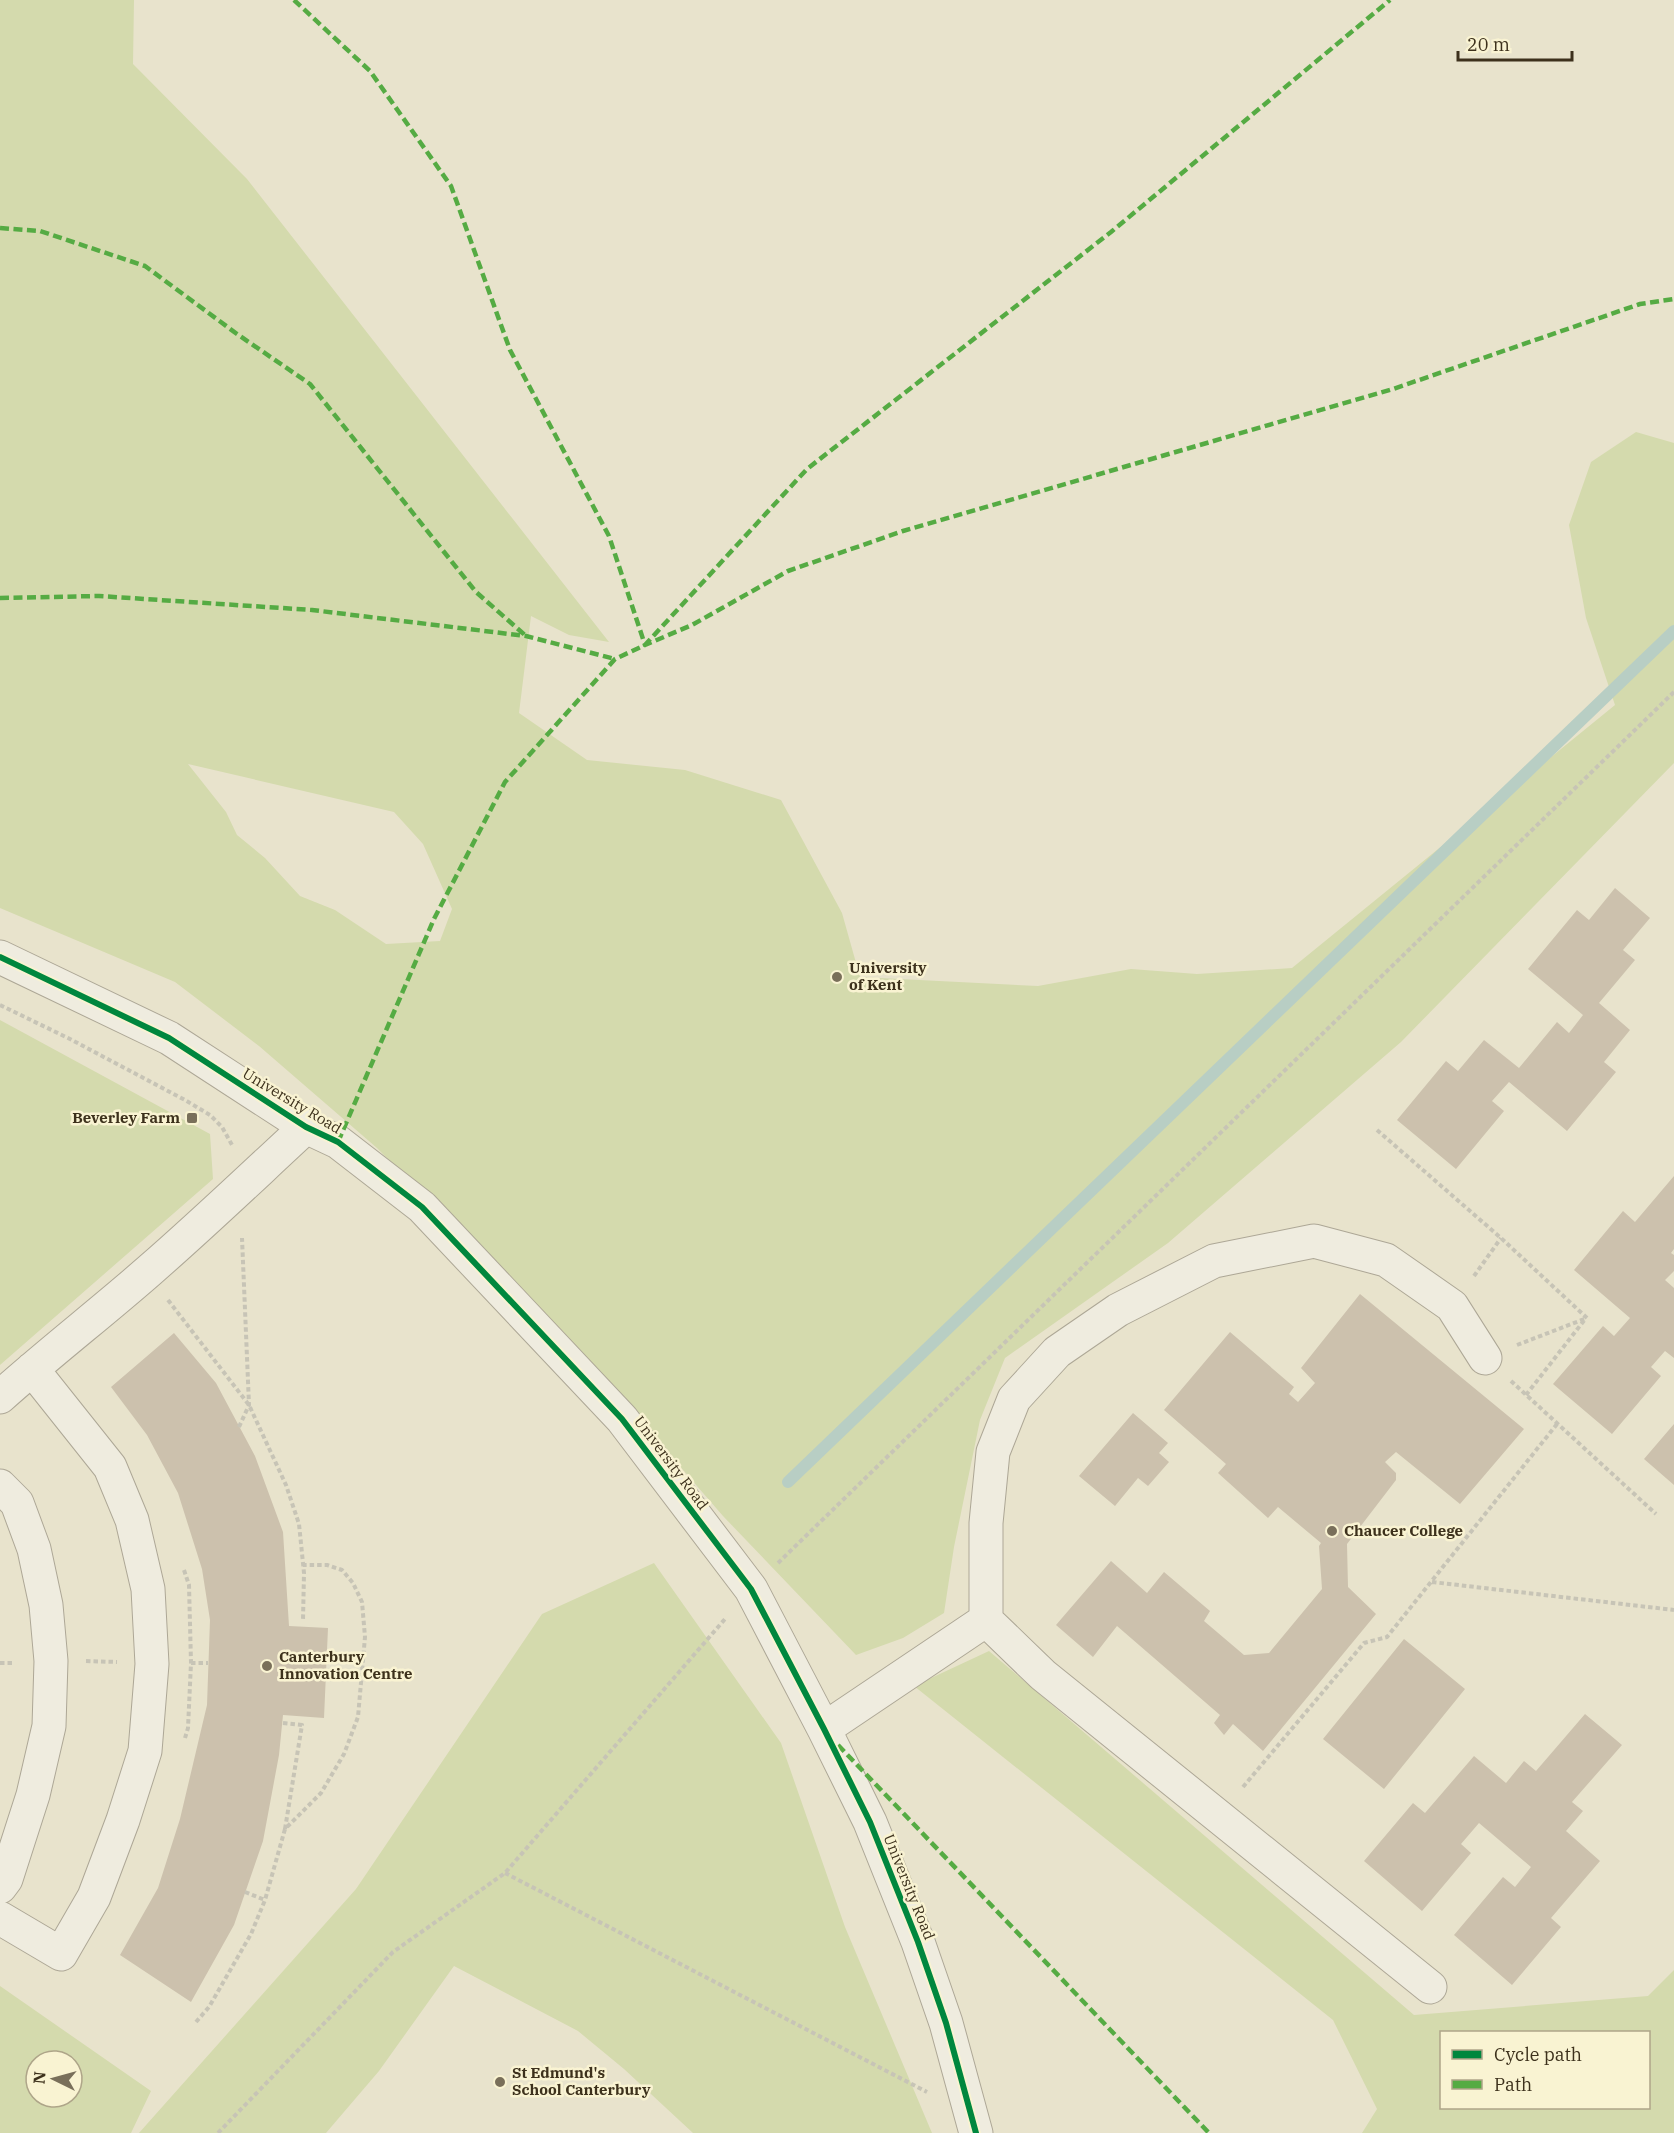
<svg xmlns="http://www.w3.org/2000/svg" width="1674" height="2133" font-family="'IBM Plex Serif',serif">
	<style>
		.green { fill: #d4daad; fill-rule: evenodd }
		.lines { fill: none; stroke-linecap: round; stroke-linejoin: round }
		.stream { stroke: #b8cec4; stroke-width: 12 }
		.building { fill: #ccc1ad }
		.minor-casing { stroke: #ada796; stroke-width: 35 }
		.path { stroke: #c7c4b6; stroke-width: 4; stroke-dasharray: 4.5 3; stroke-linecap: butt }
		.minor { stroke: #efecdf; stroke-width: 33 }
		.quiet { stroke: #55ab43; stroke-width: 4.5; stroke-dasharray: 9 4.5; stroke-linecap: butt }
		.cycleway-casing { stroke: #f9f3d2; stroke-width: 10 }
		.cycleway { stroke: #00873e; stroke-width: 6 }
		.poi-dot { fill: #796f5a; stroke: #f9f3d2; stroke-width: 2 }
		.labels { text-anchor: middle; stroke-width: 5; stroke-linejoin: round; paint-order: stroke }
		.poi-label { font-size: 15px; font-weight: bold; fill: #3d311c; stroke: #f9f3d2; text-anchor: start }
		.street-label { font-size: 15px; fill: #3d311c; stroke: #f9f3d2 }
	</style>
	<rect width="100%" height="100%" fill="#e8e3cc"/>
	<path class="green" d="M 0,0 L 134,0 L 133,64 L 247,179 L 609,642 L 569,635 L 531,616 L 519,713 L 587,760 L 685,770 L 781,800 L 842,913 L 860,977 L 1038,986 L 1131,969 L 1197,974 L 1292,968 L 1615,705 L 1586,618 L 1569,525 L 1591,462 L 1636,432 L 1674,443 L 1674,763 L 1401,1042 L 1168,1243 L 1005,1358 L 980,1420 L 954,1547 L 944,1613 L 903,1638 L 856,1655 L 723,1516 L 610,1386 L 377,1148 L 259,1046 L 175,982 L 0,908 ZM 188,764 L 394,812 L 423,844 L 452,909 L 440,941 L 386,944 L 335,910 L 300,896 L 265,858 L 237,835 L 226,812 Z
		M 0,1020 L 210,1134 L 213,1179 L 0,1365 Z
		M 654,1563 L 781,1743 L 845,1927 L 932,2133 L 693,2133 L 624,2069 L 578,2031 L 454,1966 L 379,2071 L 326,2133 L 139,2133 L 356,1889 L 542,1614 Z
		M 989,1651 L 1414,2015 L 1648,1996 L 1674,1970 L 1674,2133 L 1362,2133 L 1377,2109 L 1333,2020 L 914,1686 ZM 1442,2032 L 1648,2032 L 1648,2108 L 1442,2108 Z
		M 0,1986 L 151,2091 L 131,2133 L 0,2133 ZM 36,2061 L 72,2061 L 72,2097 L 36,2097 Z"/>
	<g class="lines">
		<path class="stream" d="M 788,1482 L 1674,631"/>
	</g>
	<path class="building" d="M 1615,888 L 1650,918 L 1623,950 L 1635,960 L 1599,1003 L 1630,1030 L 1604,1062 L 1616,1072 L 1567,1131 L 1509,1082 L 1492,1101 L 1504,1111 L 1456,1169 L 1397,1120 L 1446,1061 L 1458,1071 L 1484,1040 L 1519,1068 L 1557,1022 L 1569,1033 L 1583,1015 L 1528,969 L 1577,910 L 1589,920 Z
		M 1674,1176 L 1674,1249 L 1671,1253 L 1674,1255 L 1674,1271 L 1665,1280 L 1674,1288 L 1674,1358 L 1665,1351 L 1651,1367 L 1661,1376 L 1612,1434 L 1553,1384 L 1603,1326 L 1614,1336 L 1630,1318 L 1574,1270 L 1623,1211 L 1635,1222 Z
		M 1360,1294 L 1524,1429 L 1460,1504 L 1396,1452 L 1385,1462 L 1396,1473 L 1396,1480 L 1347,1544 L 1348,1587 L 1376,1614 L 1263,1751 L 1233,1724 L 1224,1735 L 1214,1723 L 1220,1715 L 1117,1626 L 1093,1657 L 1056,1625 L 1111,1561 L 1147,1593 L 1164,1572 L 1210,1611 L 1204,1621 L 1244,1655 L 1269,1653 L 1322,1589 L 1319,1546 L 1321,1543 L 1278,1507 L 1268,1518 L 1218,1473 L 1226,1464 L 1164,1410 L 1230,1332 L 1294,1387 L 1289,1394 L 1298,1402 L 1315,1383 L 1301,1368 Z
		M 174,1333 L 216,1383 L 255,1456 L 283,1532 L 289,1626 L 328,1628 L 324,1718 L 283,1715 L 279,1755 L 263,1841 L 234,1925 L 191,2002 L 120,1955 L 158,1888 L 180,1819 L 207,1705 L 210,1620 L 202,1569 L 178,1493 L 147,1435 L 111,1387 Z
		M 1133,1413 L 1168,1443 L 1159,1453 L 1169,1462 L 1148,1486 L 1138,1478 L 1115,1506 L 1079,1476 Z
		M 1674,1424 L 1674,1485 L 1644,1459 Z
		M 1404,1639 L 1465,1689 L 1384,1789 L 1323,1739 Z
		M 1585,1714 L 1622,1745 L 1572,1802 L 1583,1811 L 1566,1831 L 1600,1861 L 1551,1918 L 1561,1927 L 1512,1985 L 1454,1935 L 1503,1877 L 1515,1887 L 1531,1867 L 1479,1823 L 1461,1844 L 1471,1853 L 1422,1911 L 1364,1861 L 1413,1803 L 1425,1813 L 1474,1756 L 1506,1783 L 1524,1761 L 1536,1771 Z"/>
	<g class="lines">
		<g class="minor-casing">
			<path id="minor" d="M 0,957 L 169,1038 L 306,1127 L 338,1142 L 422,1207 L 622,1419 L 751,1589 L 824,1729 L 870,1822 L 918,1942 L 946,2023 L 976,2133
				M 0,1397 C 49,1353 101,1313 150,1270 C 203,1224 254,1175 306,1127
				M 0,1486 L 17,1503 L 34,1549 L 46,1605 L 51,1661 L 49,1726 L 33,1795 L 6,1879 L 0,1887
				M 824,1729 L 986,1620
				M 0,1918 L 61,1954 L 94,1897 L 123,1820 L 145,1751 L 152,1664 L 148,1589 L 132,1520 L 110,1467 L 32,1369
				M 1430,1987 L 1043,1675 L 986,1620 L 986,1523 L 993,1452 L 1014,1399 L 1057,1352 L 1118,1310 L 1214,1261 L 1314,1241 L 1386,1260 L 1452,1306 L 1485,1358"/>
		</g>
		<path class="path" d="M 0,1005 L 68,1038 L 185,1100 L 210,1115 L 222,1127 L 232,1145
			M 1377,1130 L 1501,1238 L 1587,1318
			M 1474,1276 L 1501,1238
			M 168,1300 L 249,1405 L 286,1485 L 299,1524 L 304,1573 L 303,1620
			M 1517,1345 L 1587,1318
			M 1511,1381 L 1656,1514
			M 1526,1395 L 1586,1318
			M 239,1427 L 249,1405 L 242,1238
			M 778,1563 L 1674,692
			M 184,1570 L 189,1585 L 191,1663 L 188,1728 L 185,1738
			M 1432,1582 L 1674,1610
			M 86,1661 L 117,1662
			M 0,1663 L 15,1663
			M 191,1663 L 208,1663
			M 283,1723 L 302,1725 L 285,1829
			M 1243,1787 L 1364,1643 L 1387,1637 L 1557,1424
			M 505,1873 L 927,2092
			M 245,1892 L 265,1900
			M 196,2022 L 209,2007 L 251,1934 L 265,1900 L 285,1829 L 321,1793 L 344,1754 L 358,1717 L 365,1637 L 362,1602 L 353,1583 L 342,1570 L 327,1565 L 303,1565
			M 218,2133 L 393,1952 L 505,1873 L 725,1619"/>
		<use href="#minor" class="minor"/>
		<path class="quiet" d="M 294,0 L 370,71 L 451,186 L 510,350 L 609,536 L 645,645 L 692,625 L 788,571 L 903,531 L 1393,389 L 1640,304 L 1674,299
			M 0,228 L 40,231 L 145,266 L 237,334 L 310,384 L 476,592 L 526,636
			M 0,598 L 99,596 L 312,610 L 526,636 L 615,659
			M 338,1142 L 434,919 L 505,782 L 615,659 L 645,645 L 807,469 L 1111,232 L 1390,0
			M 838,1745 L 1209,2133"/>
		<g class="cycleway-casing">
			<path id="cycleway" d="M 0,957 L 169,1038 L 306,1127 L 338,1142 L 422,1207 L 622,1419 L 751,1589 L 824,1729 L 870,1822 L 918,1942 L 946,2023 L 976,2133"/>
		</g>
		<use href="#cycleway" class="cycleway"/>
	</g>
	<g class="poi-dot">
		<circle cx="837" cy="977" r="6"/>
		<rect x="186" y="1112" width="12" height="12" rx="3"/>
		<circle cx="1332" cy="1531" r="6"/>
		<circle cx="267" cy="1666" r="6"/>
		<circle cx="500" cy="2082" r="6"/>
	</g>
	<g class="labels">
		<g class="poi-label">
			<text x="849" y="973">University<tspan x="849" dy="17">of Kent</tspan></text>
			<text x="180" y="1123" text-anchor="end">Beverley Farm</text>
			<text x="1344" y="1536">Chaucer College</text>
			<text x="279" y="1662">Canterbury<tspan x="279" dy="17">Innovation Centre</tspan></text>
			<text x="512" y="2078">St Edmund's<tspan x="512" dy="17">School Canterbury</tspan></text>
		</g>
		<g class="street-label">
			<text transform="translate(292 1101) rotate(31)" y="5">University Road</text>
			<text transform="translate(671 1463) rotate(53)" y="5">University Road</text>
			<text transform="translate(909 1887) rotate(68)" y="5">University Road</text>
		</g>
	</g>
	<rect x="1440" y="2031" width="210" height="78" fill="#f9f3d2" stroke="#aea589" stroke-width="1.5"/>
	<rect x="1452" y="2050" width="30" height="9" fill="#00873e" stroke="#aea589" stroke-width="1.5"/>
	<text x="1494" y="2061" font-size="18" fill="#3d311c">Cycle path</text>
	<rect x="1452" y="2080" width="30" height="9" fill="#55ab43" stroke="#aea589" stroke-width="1.5"/>
	<text x="1494" y="2091" font-size="18" fill="#3d311c">Path</text>
	<g transform="translate(54 2079) rotate(275)"><circle r="28" fill="#f9f3d2" stroke="#aea589" stroke-width="1.5"/>
	<path d="M0-4.5L10 22L0 15L-10 22Z" fill="#796f5a"/>
	<text y="-9" font-size="16" font-weight="bold" text-anchor="middle" fill="#3d311c">N</text>
	</g>
	<path d="M1458 51v9h114v-9" fill="none" stroke="#3d311c" stroke-width="3"/>
	<text x="1467" y="51" font-size="18" fill="#3d311c" stroke="#f9f3d2" stroke-width="4.5" paint-order="stroke">20 m</text>
</svg>
